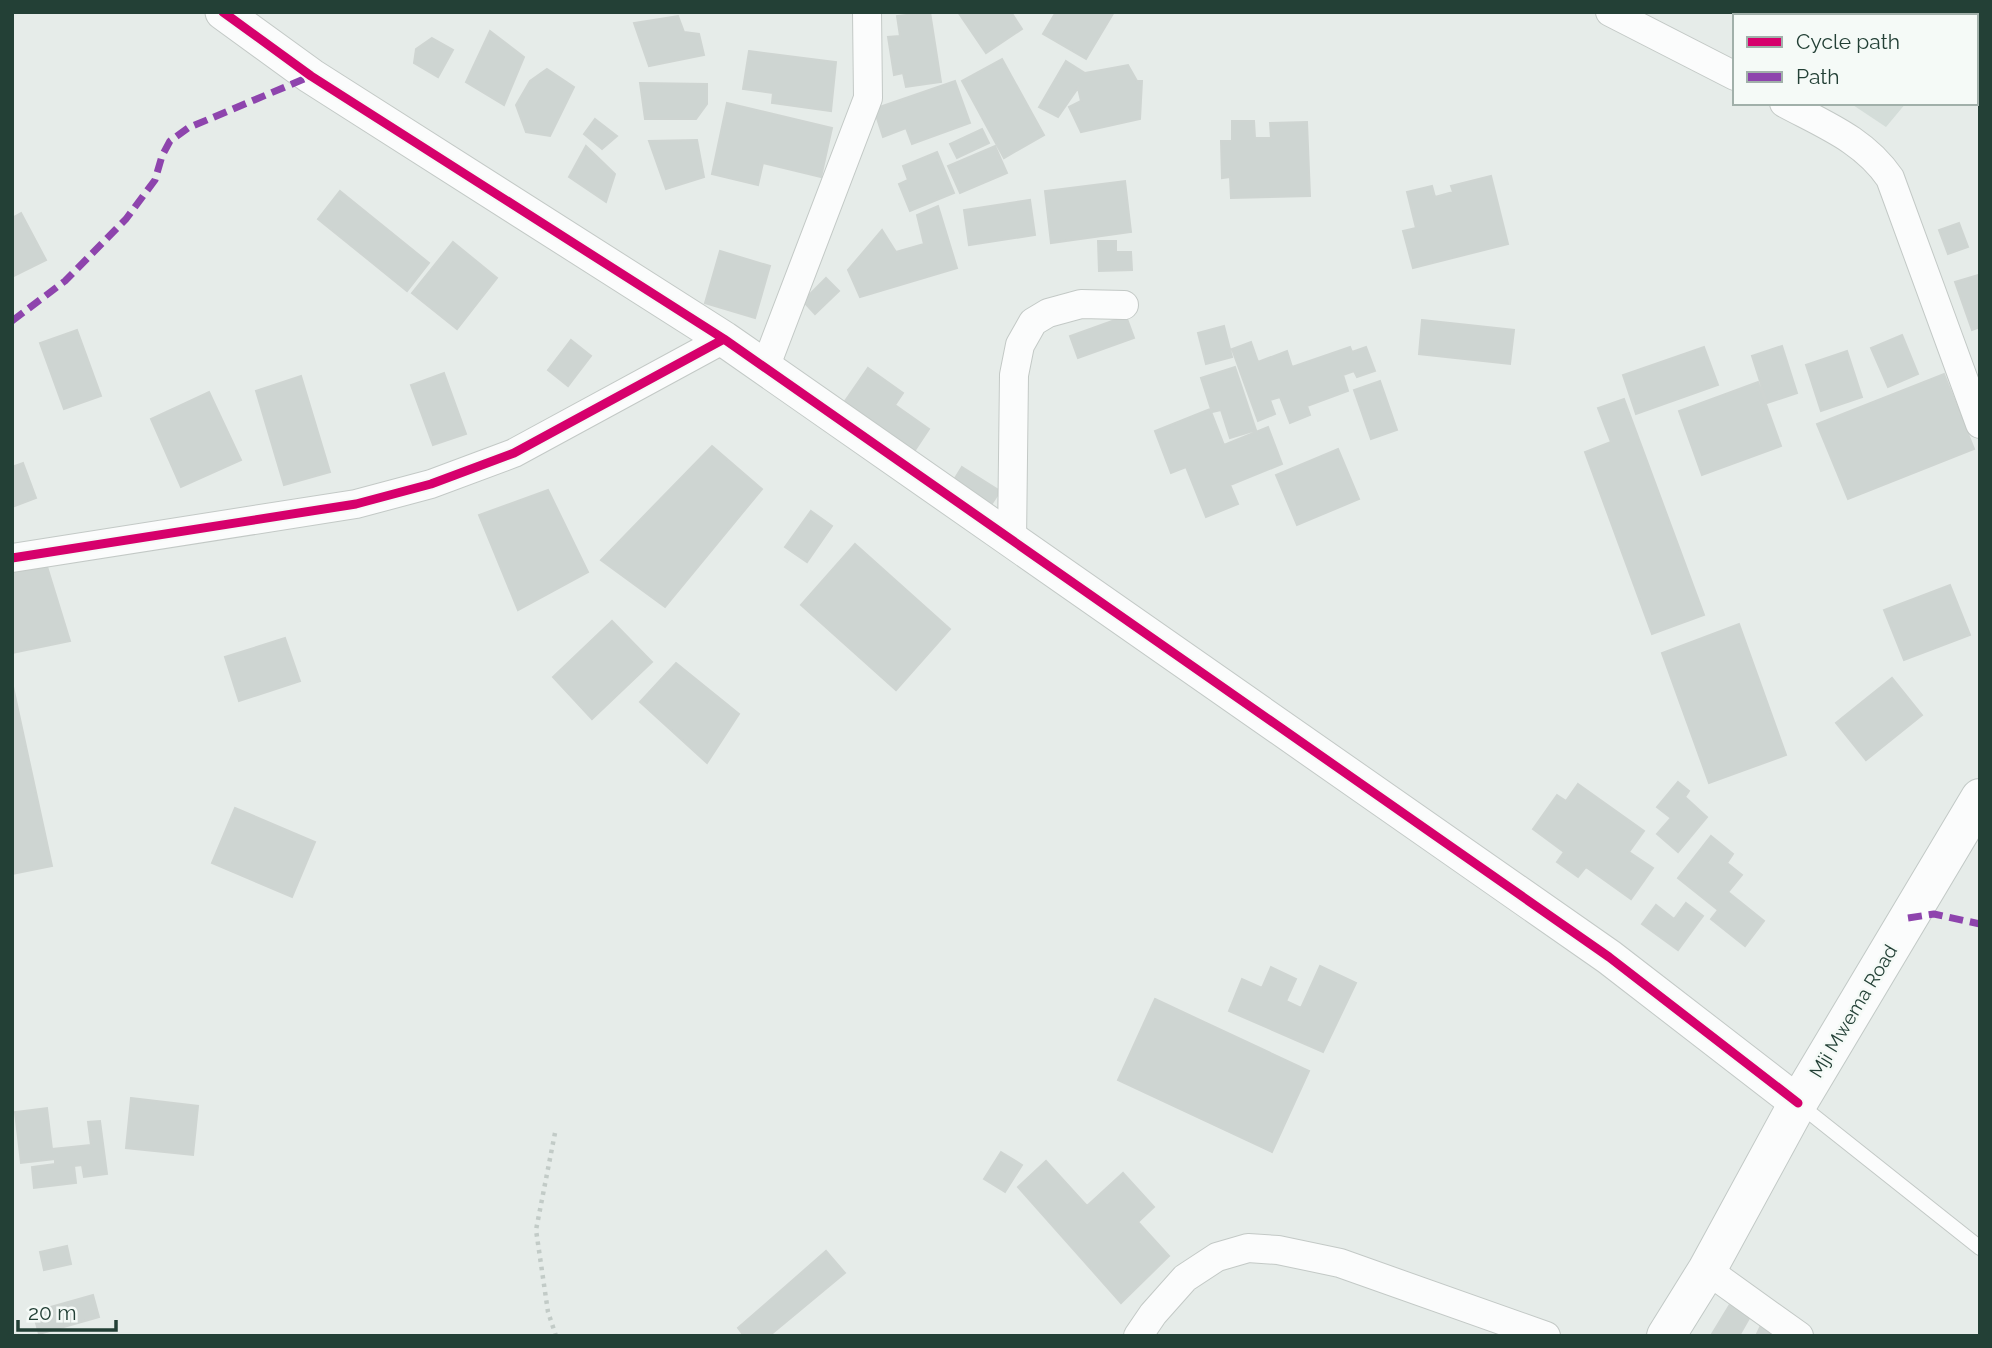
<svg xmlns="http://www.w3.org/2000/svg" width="1992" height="1348" font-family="Raleway,sans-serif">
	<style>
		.built { fill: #d4ddd9 }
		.building { fill: #ced5d2; stroke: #cfd5d2; stroke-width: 2 }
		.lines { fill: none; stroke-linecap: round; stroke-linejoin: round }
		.service-casing { stroke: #c3c9c6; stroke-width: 16 }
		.minor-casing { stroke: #c3c9c6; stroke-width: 30 }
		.tertiary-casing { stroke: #c3c9c6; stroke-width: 37 }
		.secondary-casing { stroke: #c2c9c6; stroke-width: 40 }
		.path { stroke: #c2cbc7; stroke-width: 4.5; stroke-dasharray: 3.5 5; stroke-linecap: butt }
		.service { stroke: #fbfcfc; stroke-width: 14 }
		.minor { stroke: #fbfcfc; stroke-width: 28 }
		.tertiary { stroke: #fbfcfc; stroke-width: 35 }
		.secondary { stroke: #fbfcfc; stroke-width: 38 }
		.quiet { stroke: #8e44ad; stroke-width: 7; stroke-dasharray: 14 7; stroke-linecap: butt }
		.cycleway-casing { stroke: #f5faf7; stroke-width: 13 }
		.cycleway { stroke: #d6006c; stroke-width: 9 }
		.labels { text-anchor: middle; stroke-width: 5; stroke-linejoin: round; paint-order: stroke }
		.street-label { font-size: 19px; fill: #234036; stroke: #f5faf7 }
	</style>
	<rect width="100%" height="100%" fill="#e6ece9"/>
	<path class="built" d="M 1831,12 L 1979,12 L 1976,16 L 1831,16 Z
		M 1850,103 L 1906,103 L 1886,127 Z"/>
	<path class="building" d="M 930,12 L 941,82 L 906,87 L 903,73 L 894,75 L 888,37 L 900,36 L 897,16 Z
		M 958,12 L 1011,12 L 1022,29 L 986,53 Z
		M 1056,12 L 1114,12 L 1086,59 L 1043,34 Z
		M 678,16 L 684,32 L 699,34 L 704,55 L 649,66 L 634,23 Z
		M 490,31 L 524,57 L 504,105 L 466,82 Z
		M 432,38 L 453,50 L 438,77 L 414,63 L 416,49 Z
		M 749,51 L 836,62 L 831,111 L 772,103 L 773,93 L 743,89 Z
		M 1002,59 L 1044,135 L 1004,158 L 962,81 Z
		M 1066,61 L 1085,73 L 1128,65 L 1137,81 L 1142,81 L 1140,119 L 1081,132 L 1069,107 L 1081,101 L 1078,88 L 1058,117 L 1039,107 Z
		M 547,69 L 574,87 L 550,136 L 526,132 L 516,105 L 530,81 Z
		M 955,81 L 970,123 L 912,144 L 906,128 L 883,137 L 874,109 Z
		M 640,83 L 707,84 L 707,104 L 696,119 L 645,119 Z
		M 727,103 L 832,128 L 821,177 L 763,163 L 758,185 L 712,174 Z
		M 595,119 L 617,136 L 602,149 L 584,134 Z
		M 1232,121 L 1254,121 L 1255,138 L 1271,138 L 1270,123 L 1307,122 L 1310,196 L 1231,198 L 1230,177 L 1222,178 L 1221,141 L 1232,141 Z
		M 982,129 L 989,143 L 957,158 L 950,144 Z
		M 697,140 L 704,177 L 666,189 L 649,141 Z
		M 586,146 L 615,174 L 606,202 L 569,177 Z
		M 995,146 L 1007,173 L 960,193 L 948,166 Z
		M 937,152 L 954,193 L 910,211 L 899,184 L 908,180 L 903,166 Z
		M 1491,176 L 1508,244 L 1413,268 L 1403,231 L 1416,228 L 1407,192 L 1432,186 L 1435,197 L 1453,192 L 1451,186 Z
		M 1125,181 L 1131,232 L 1051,243 L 1045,191 Z
		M 340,191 L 429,263 L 407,291 L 318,219 Z
		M 1030,200 L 1035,235 L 969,245 L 964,210 Z
		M 938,206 L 957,268 L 860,297 L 848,270 L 882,230 L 896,252 L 924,244 L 917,215 Z
		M 21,213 L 46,260 L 12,277 L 12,218 Z
		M 1959,223 L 1968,247 L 1948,254 L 1939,230 Z
		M 1098,241 L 1116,241 L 1116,252 L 1131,252 L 1132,270 L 1099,271 Z
		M 453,242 L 497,278 L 457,329 L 412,293 Z
		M 720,251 L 770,266 L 755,318 L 705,303 Z
		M 1978,275 L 1980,327 L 1972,330 L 1955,282 Z
		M 826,278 L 839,291 L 815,314 L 803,301 Z
		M 1126,316 L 1134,338 L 1078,358 L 1070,336 Z
		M 1422,320 L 1514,330 L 1510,364 L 1419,354 Z
		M 1224,326 L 1232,357 L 1206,364 L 1198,333 Z
		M 77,330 L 101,396 L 64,409 L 40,343 Z
		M 1902,335 L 1918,374 L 1888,387 L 1871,348 Z
		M 571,340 L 591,356 L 568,386 L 548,370 Z
		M 1251,342 L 1258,362 L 1287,351 L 1292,367 L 1350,347 L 1352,352 L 1366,347 L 1375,371 L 1357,377 L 1354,371 L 1343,375 L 1348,391 L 1307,406 L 1310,415 L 1290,423 L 1280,397 L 1270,400 L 1275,414 L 1258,421 L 1232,349 Z
		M 1782,346 L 1797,393 L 1767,403 L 1752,356 Z
		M 1704,347 L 1718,385 L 1636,414 L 1623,375 Z
		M 1847,351 L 1862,397 L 1821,411 L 1806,365 Z
		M 1235,367 L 1256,430 L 1230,438 L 1221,410 L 1212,412 L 1201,378 Z
		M 868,368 L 903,393 L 895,405 L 929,429 L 913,453 L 843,404 Z
		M 444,373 L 466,434 L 433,445 L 411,385 Z
		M 1944,374 L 1974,449 L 1848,499 L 1817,424 Z
		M 301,376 L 330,472 L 284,485 L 256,391 Z
		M 1380,381 L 1397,430 L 1371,439 L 1354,390 Z
		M 1758,382 L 1781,446 L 1702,475 L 1679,411 Z
		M 209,392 L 241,460 L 181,487 L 151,419 Z
		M 1624,399 L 1704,615 L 1652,634 L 1585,452 L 1611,442 L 1598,408 Z
		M 1210,409 L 1224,445 L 1268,427 L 1282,464 L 1230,485 L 1238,504 L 1206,517 L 1186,467 L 1171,473 L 1155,431 Z
		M 712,446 L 762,489 L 665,607 L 601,560 Z
		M 1338,449 L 1359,499 L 1297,525 L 1276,475 Z
		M 23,463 L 36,498 L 12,507 L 12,467 Z
		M 962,467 L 1000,491 L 987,511 L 949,488 Z
		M 548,490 L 588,572 L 518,610 L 479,515 Z
		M 811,511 L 832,526 L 807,562 L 785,547 Z
		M 855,544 L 950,629 L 896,690 L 801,605 Z
		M 45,560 L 70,641 L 12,653 L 12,567 Z
		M 1950,585 L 1970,635 L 1904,660 L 1884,610 Z
		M 612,621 L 652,662 L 592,719 L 553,677 Z
		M 1739,624 L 1786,755 L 1709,783 L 1662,653 Z
		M 285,638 L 300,681 L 239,701 L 225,657 Z
		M 676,663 L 739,714 L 707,763 L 640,702 Z
		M 1892,678 L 1922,715 L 1866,760 L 1836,723 Z
		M 12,682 L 52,866 L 12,874 Z
		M 1678,782 L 1689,791 L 1685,797 L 1707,817 L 1678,852 L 1657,834 L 1671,818 L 1657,807 Z
		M 1578,784 L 1644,831 L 1629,852 L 1653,868 L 1631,899 L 1586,867 L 1578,877 L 1557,862 L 1564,852 L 1533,829 L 1557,795 L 1566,801 Z
		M 235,808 L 315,842 L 292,897 L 212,863 Z
		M 1711,836 L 1733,854 L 1727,863 L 1742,875 L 1728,892 L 1764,921 L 1745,946 L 1711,919 L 1718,910 L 1678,878 Z
		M 1686,903 L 1703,916 L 1678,950 L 1642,924 L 1656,905 L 1674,919 Z
		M 1320,966 L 1356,983 L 1323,1052 L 1229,1011 L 1242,979 L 1262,988 L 1271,967 L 1296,979 L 1286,1001 L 1301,1008 Z
		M 1155,999 L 1309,1071 L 1272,1152 L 1118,1080 Z
		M 131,1098 L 198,1106 L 193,1155 L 126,1148 Z
		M 47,1108 L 52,1149 L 91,1145 L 88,1122 L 100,1121 L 107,1174 L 84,1177 L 82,1165 L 74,1166 L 76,1183 L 34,1188 L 32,1167 L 55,1164 L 55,1159 L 21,1163 L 15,1112 Z
		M 1001,1152 L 1022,1165 L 1005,1192 L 984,1179 Z
		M 1046,1161 L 1087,1206 L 1123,1173 L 1154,1207 L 1138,1222 L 1169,1256 L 1121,1303 L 1018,1187 Z
		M 67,1246 L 71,1264 L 44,1270 L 40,1252 Z
		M 826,1251 L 845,1273 L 769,1336 L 744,1336 L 738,1328 Z
		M 93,1295 L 99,1317 L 39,1334 L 33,1312 Z
		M 1732,1301 L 1752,1313 L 1739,1336 L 1715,1336 L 1712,1334 Z
		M 1762,1323 L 1788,1336 L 1756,1336 Z"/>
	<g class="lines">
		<g class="service-casing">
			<path id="service" d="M 1800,1105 L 1980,1248"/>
		</g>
		<g class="minor-casing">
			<path id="minor" d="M 1610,12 L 1735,76
				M 1784,103 C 1825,125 1864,140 1890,178 L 1980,424
				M 765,368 L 868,98 L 867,12
				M 1012,541 L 1014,375 L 1020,345 L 1033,322 L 1048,313 L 1081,304 L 1124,305
				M 12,558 L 356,504 L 431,484 L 514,453 L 724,339
				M 1707,1270 L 1799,1336
				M 1138,1336 L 1153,1314 L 1185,1278 L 1217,1257 L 1248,1248 L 1278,1250 L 1340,1263 L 1546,1336"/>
		</g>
		<g class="tertiary-casing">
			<path id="tertiary" d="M 223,12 L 311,76 L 724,339 L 1609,957 L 1798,1103"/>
		</g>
		<g class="secondary-casing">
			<path id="secondary" d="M 1666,1336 L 1707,1270 L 1798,1103 L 1980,798"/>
		</g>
		<path class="path" d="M 555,1133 L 536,1230 L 548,1312 L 556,1336"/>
		<use href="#service" class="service"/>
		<use href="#minor" class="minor"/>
		<use href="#tertiary" class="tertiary"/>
		<use href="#secondary" class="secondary"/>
		<path class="quiet" d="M 12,321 L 65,281 L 126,219 L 155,180 L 162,156 L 170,141 L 188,128 L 311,76
			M 1908,918 L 1934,914 L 1980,924"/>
		<g class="cycleway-casing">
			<path id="cycleway" d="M 223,12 L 311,76 L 724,339 L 1609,957 L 1798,1103
				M 12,558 L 356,504 L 431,484 L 514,453 L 724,339"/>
		</g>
		<use href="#cycleway" class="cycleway"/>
	</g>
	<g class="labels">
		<g class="street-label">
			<text transform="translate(1853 1011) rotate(-59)" y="7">Mji Mwema Road</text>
		</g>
	</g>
	<rect width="1992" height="1348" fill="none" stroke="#234036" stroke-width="28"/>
	<rect x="1733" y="14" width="245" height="91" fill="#f5faf7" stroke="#a1b0aa" stroke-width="2"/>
	<rect x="1747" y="37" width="35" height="10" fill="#d6006c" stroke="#a1b0aa" stroke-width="2"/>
	<text x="1796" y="49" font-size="21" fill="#234036">Cycle path</text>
	<rect x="1747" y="72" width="35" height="10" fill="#8e44ad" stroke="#a1b0aa" stroke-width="2"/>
	<text x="1796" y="84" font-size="21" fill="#234036">Path</text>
	<path d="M18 1320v10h98v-10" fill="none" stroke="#234036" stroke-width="3.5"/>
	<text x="28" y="1320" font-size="21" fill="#234036" stroke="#f5faf7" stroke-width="5" paint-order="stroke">20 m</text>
</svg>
